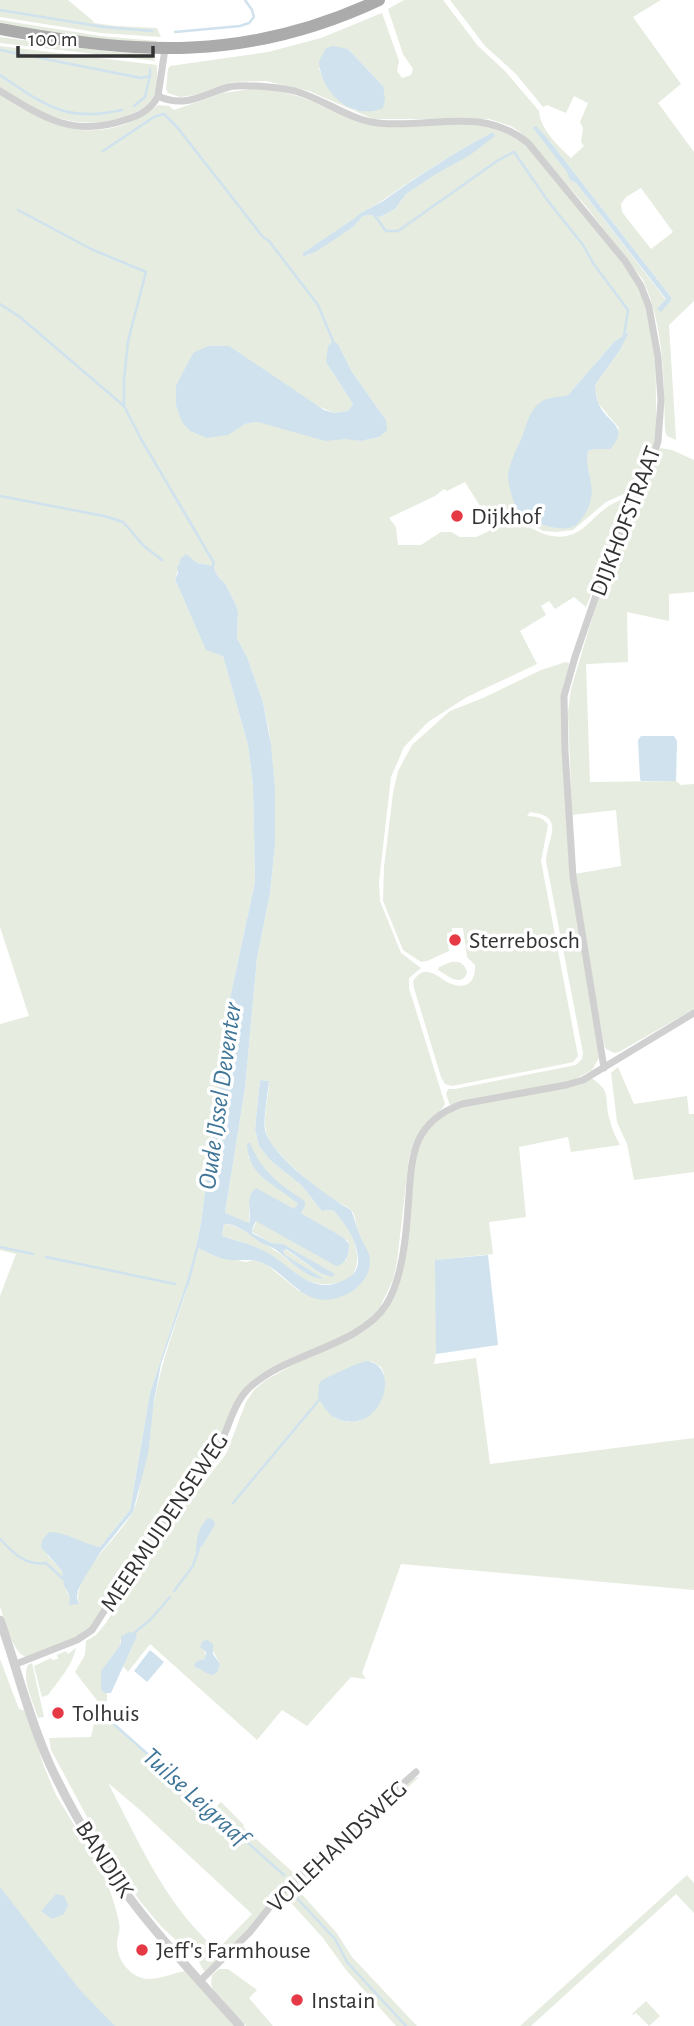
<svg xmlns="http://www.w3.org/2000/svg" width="694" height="2026" font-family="'Alegreya Sans',sans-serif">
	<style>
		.green { fill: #e6ecdf; fill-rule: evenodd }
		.water { fill: #cfe2ee }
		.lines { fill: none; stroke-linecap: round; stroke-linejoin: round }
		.stream { stroke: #cfe2ee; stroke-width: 2.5 }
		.minor { stroke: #d0d0d0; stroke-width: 7 }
		.tertiary { stroke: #d0d0d0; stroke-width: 9 }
		.primary { stroke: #ababab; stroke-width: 12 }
		.poi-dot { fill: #e63946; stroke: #fff; stroke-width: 2.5 }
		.labels { text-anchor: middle; stroke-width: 7; stroke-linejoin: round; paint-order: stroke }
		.poi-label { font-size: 24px; fill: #333; stroke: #fff; text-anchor: start }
		.street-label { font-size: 24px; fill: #333; stroke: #fff }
		.water-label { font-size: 26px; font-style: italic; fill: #3f7597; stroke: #fff }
	</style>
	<rect width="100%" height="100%" fill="#fff"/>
	<path class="green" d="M 0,0 L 68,0 L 92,20 L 94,23 L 117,26 L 157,28 L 161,37 L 101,33 L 0,17 Z
		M 404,0 L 443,0 L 478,46 L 505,71 L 539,111 C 540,129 559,147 571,158 L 584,146 L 581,142 L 583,128 L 580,122 L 588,103 L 574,96 L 566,113 L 547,105 L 543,107 L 516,74 L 485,46 L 450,0 L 661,0 L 633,17 L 681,84 L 658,103 L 694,152 L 694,301 L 669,325 L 676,440 L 667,436 L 665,430 C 664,380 664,326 643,280 L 584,204 L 520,132 L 511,126 L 489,119 L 373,119 L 309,91 L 266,81 L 232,82 L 195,95 L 180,97 L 168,93 L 166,89 L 168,69 L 170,66 L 268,52 L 321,38 L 382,13 L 399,61 L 397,71 L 402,78 L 411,75 L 413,69 L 403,54 L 388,9 ZM 348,49 L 383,86 L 356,111 C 337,100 326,90 319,68 ZM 533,128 L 548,139 L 671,297 L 671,301 L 657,309 L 666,300 L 576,183 L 570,180 L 568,172 ZM 641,188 L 673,232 L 651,249 L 622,212 L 621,204 L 626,197 Z
		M 0,20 L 100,36 L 157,41 L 155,44 L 129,43 L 0,25 Z
		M 0,37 L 115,52 L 149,54 L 156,61 L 0,43 Z
		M 0,46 L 157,65 C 157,73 158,84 156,92 C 152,104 138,112 127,116 C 80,133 39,115 0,87 Z
		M 258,88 C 281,91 303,96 324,106 C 342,114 358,124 378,126 C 420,131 464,115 505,132 C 528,141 560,182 576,202 C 596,228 621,254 637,283 C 656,319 656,368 656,408 C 656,419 657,430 655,440 C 651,457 642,473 635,489 L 606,502 L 573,530 L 557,532 L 543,531 L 512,512 L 501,513 L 496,516 L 485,505 L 480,506 L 465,482 L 447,491 L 444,489 L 435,496 L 389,518 L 396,527 L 398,545 L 421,545 L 441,532 L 451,532 L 460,537 L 476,537 L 487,532 L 506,520 L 513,518 C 540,533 562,549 589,523 C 600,513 607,505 621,500 L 629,506 L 586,607 L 574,597 L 555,609 L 549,601 L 541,606 L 546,615 L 520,631 L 537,664 L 467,697 L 428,722 L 404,747 L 391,777 L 379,882 L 380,901 L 401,953 L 421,968 L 409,978 L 409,988 L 445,1104 C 441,1112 434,1115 428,1121 C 418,1131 413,1144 409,1158 L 397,1262 L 393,1280 L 380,1307 L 365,1323 L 346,1335 L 291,1358 L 254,1381 L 210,1458 L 158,1524 L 91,1629 L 73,1639 L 26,1657 C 12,1652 5,1620 0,1607 L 0,1296 L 16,1254 L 0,1250 L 0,1024 L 29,1016 L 0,927 L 0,93 C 49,131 105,148 158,105 L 169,106 L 174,110 L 223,93 ZM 493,132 L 406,194 L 395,209 L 380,217 L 370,215 L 363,216 L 353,227 L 307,256 L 303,256 L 303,253 L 356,218 C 363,209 374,207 383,200 C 418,176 455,152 493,132 ZM 628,333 L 620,350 L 595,385 L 598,403 L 619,428 L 610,449 L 594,449 L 588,451 L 586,465 L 589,473 L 556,528 L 528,518 L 518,509 L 508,477 L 523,435 L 549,398 L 558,398 L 568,395 L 614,342 ZM 338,344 L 352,372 L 386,420 L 379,437 L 361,441 L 258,422 L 245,424 L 186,368 L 193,353 L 334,413 L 348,411 L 353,404 L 326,362 ZM 197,563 L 213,566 L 217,575 L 226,585 L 236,605 L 238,612 L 237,638 L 247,657 L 263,702 L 269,731 L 275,787 L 275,845 L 270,893 L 257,958 L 245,1088 L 225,1213 L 249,1224 L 249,1205 L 267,1195 L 295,1210 L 298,1204 L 247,1156 L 256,1158 L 266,1172 L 305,1206 L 301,1213 L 348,1241 L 349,1249 L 346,1261 L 257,1220 L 252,1232 L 272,1243 L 283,1244 L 334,1274 L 320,1273 L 285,1249 L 283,1252 L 285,1255 L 323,1279 C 303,1275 291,1260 274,1250 C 270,1246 264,1244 259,1241 C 248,1233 238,1225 224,1224 L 222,1236 C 241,1241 261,1248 277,1260 C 294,1272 307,1286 330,1284 C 366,1282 360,1249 347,1226 C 344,1220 337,1215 333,1210 L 322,1211 L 301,1185 L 270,1160 L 259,1146 L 255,1129 L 260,1080 L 269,1081 C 269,1100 260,1123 269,1140 C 278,1155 310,1183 324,1194 C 332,1200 345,1204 352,1211 C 356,1217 356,1226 358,1232 C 367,1259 379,1259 358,1286 L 299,1291 L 267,1265 L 254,1260 L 246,1262 L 215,1256 L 196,1247 L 201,1223 L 229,1003 L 255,882 L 253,786 L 248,745 L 223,656 L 206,649 L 175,579 L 179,567 ZM 186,1285 L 188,1285 C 176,1323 162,1360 155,1398 C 150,1423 146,1448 142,1473 C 140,1484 139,1498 134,1509 C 123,1535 71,1574 79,1604 L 67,1593 L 62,1571 L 47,1555 L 68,1536 L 88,1545 L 100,1547 L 130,1510 L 150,1393 Z
		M 660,448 L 672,450 L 694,460 L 694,592 L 669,594 L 669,621 L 627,612 L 628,662 L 586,664 L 590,782 L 676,781 L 681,785 L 694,784 L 694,1009 L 619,1052 L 614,1053 L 606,1049 L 604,1045 L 575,874 L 621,866 L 616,810 L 572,815 L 568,712 L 571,689 L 597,602 Z
		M 566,662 L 570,664 L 564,683 L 569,866 L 599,1058 L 592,1070 L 572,1081 L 461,1102 L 450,1105 L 446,1094 L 448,1089 L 455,1089 L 576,1065 L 582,1059 L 583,1053 L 546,861 C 547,838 567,816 530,812 L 527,816 C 536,817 542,816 548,825 L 541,861 L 578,1056 L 573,1062 L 569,1063 L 452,1086 L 445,1084 L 441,1077 L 414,988 L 413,981 C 417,976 421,971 428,972 C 436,973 442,980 449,983 C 466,991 476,982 475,965 L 467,957 L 463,928 L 452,928 L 452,932 L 447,933 L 449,951 L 427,961 L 421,962 L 403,950 L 383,901 L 384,867 L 393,793 L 398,771 L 412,745 L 450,711 L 483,698 L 541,670 Z
		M 451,962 C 459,961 465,963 467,973 C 461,988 447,975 438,970 L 439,967 Z
		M 618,1067 L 634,1104 L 687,1096 L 689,1114 L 694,1114 L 694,1172 L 634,1180 L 627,1144 L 617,1122 L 611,1073 Z
		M 591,1078 C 612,1091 604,1097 609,1117 C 611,1127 615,1136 620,1145 L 571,1152 L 568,1137 L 519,1147 L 526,1217 L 489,1222 L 493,1254 L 436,1260 L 436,1354 L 434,1364 L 476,1358 L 490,1464 L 694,1438 L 694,1590 L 401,1564 L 362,1673 L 366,1679 L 351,1677 L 307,1726 L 282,1710 L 257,1740 L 150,1644 L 128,1672 L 123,1666 L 137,1636 L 120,1640 L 121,1644 C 108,1664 97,1667 104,1693 L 107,1693 L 107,1708 L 112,1721 L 211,1812 L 221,1802 L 244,1825 L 243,1827 L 297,1876 C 282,1890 267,1883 265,1912 L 214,1969 L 204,1971 L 195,1955 L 181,1945 L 160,1925 L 139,1900 L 94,1830 L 51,1750 L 49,1738 L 91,1737 L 94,1724 L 102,1707 L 75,1672 L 85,1655 L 86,1641 L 96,1635 L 106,1623 L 155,1544 L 223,1458 L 227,1452 L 246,1402 L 254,1390 L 266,1380 L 309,1356 L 355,1337 L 368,1329 L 388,1308 L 399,1283 L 414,1159 L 427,1130 L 444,1114 L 463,1107 ZM 371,1361 L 381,1367 L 384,1373 L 360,1421 L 348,1422 L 334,1418 ZM 204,1649 L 213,1651 L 220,1664 L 218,1671 L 207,1673 L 204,1670 L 196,1668 L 197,1661 L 203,1660 L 206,1657 ZM 108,1783 L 140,1810 L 252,1914 L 217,1950 C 166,1906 139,1842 108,1783 Z
		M 76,1648 C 73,1665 58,1681 48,1695 L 42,1697 L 34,1666 L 51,1658 L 52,1660 L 58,1659 L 57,1655 L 66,1651 L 68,1654 Z
		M 0,1659 L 19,1709 L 26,1711 L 43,1764 L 56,1795 L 96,1861 L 106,1872 L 104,1875 C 110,1891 116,1906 119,1923 C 121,1931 117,1936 117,1944 C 117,1960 130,1977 147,1979 C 159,1980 172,1973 185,1971 L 234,2026 L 0,2026 Z
		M 32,1663 L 44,1717 L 38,1718 C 34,1703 21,1680 28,1665 Z
		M 419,1777 L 297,1889 L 336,1932 L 352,1957 L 417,2026 L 396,2026 L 346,1970 L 323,1938 L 283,1894 L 412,1779 Z
		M 687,1875 L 694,1883 L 694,1913 L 676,1894 L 531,2026 L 520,2026 Z
		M 219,1969 L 228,1969 L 257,1990 L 249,1998 L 273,2026 L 246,2026 L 213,1989 L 211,1984 L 212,1975 Z
		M 646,2001 L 660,2016 L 649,2026 L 636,2013 L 633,2015 L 632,2014 Z"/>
	<path class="water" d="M 333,46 L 348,49 L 383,86 L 385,99 L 383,108 C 352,122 320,92 319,61 L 326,48 Z
		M 536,126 L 548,139 L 671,297 L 671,301 L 661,312 L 657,309 L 666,299 L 576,183 L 570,180 L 567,172 L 533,128 Z
		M 493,132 L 495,136 L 470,155 L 436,174 L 406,194 L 395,209 L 380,217 L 370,215 L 363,216 L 353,227 L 317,251 L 303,257 L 303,253 L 355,218 C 363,210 373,207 383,201 C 418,176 455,152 493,132 Z
		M 629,332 L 620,350 L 595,385 C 596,390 596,397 598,402 C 605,423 632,425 610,449 L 594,449 L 588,451 C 584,474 598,485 588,508 C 586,513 580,522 576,525 C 564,535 525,521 517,509 C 513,502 509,486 508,478 C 508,465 517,449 522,437 C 528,422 530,405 547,399 C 553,397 561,397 568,395 L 614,342 Z
		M 333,341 L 338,344 L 352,372 L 386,420 L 387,430 L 379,437 L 361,441 L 345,439 L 325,441 L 258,422 L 245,424 L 228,435 L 207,438 L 190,431 L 182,422 L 176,405 L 176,386 L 193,353 L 208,346 L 229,346 L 324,410 L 334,413 L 348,411 L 353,404 L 326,362 L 328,346 Z
		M 186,554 L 197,563 L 213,566 L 217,575 L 226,585 L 236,605 L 238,612 L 237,638 L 247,657 L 263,702 L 271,745 L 275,787 L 275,845 L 270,893 L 257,958 L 245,1088 L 225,1213 L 249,1223 C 252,1211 244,1198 256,1188 L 294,1209 L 298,1204 C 275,1183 248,1178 247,1143 L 250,1143 C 261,1171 280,1185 305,1201 L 305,1206 L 301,1213 L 344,1238 L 349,1244 C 349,1254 347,1264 336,1266 L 256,1221 L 253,1227 L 252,1233 L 272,1243 L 283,1244 L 335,1274 L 332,1277 L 320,1273 L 286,1249 L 283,1251 L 285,1255 L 324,1279 C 304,1278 289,1258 273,1248 C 270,1246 266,1245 263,1244 C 250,1236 240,1224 224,1224 L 222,1236 C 238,1241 254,1245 268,1253 C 292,1267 313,1298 346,1279 C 353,1275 357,1271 358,1263 C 359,1243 346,1224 333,1210 L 322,1211 L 301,1185 L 270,1160 L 259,1146 L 255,1129 L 260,1080 L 269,1081 C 268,1093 263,1120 265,1130 C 272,1157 327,1196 351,1210 C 355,1219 356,1227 360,1236 C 363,1244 370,1252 370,1260 C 371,1288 334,1307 311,1297 C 291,1288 278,1267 257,1261 C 250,1259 239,1261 231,1260 C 218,1259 207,1252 196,1247 L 201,1223 L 229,1003 L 255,882 L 253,786 L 248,745 L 223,656 L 206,650 L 175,579 L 178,573 L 177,565 L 179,566 L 180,559 Z
		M 641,736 L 674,736 L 677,741 L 676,781 L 641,781 L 640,779 L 638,740 Z
		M 488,1255 L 498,1345 L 436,1354 L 435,1260 Z
		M 186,1284 L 188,1285 L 161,1364 L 154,1401 L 148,1454 L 133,1512 L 100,1553 L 86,1575 L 78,1590 L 77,1598 L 79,1604 L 69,1605 L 70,1597 L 64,1585 L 62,1571 L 41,1547 L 42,1541 L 49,1532 C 67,1532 83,1544 100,1547 L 130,1510 L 150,1393 Z
		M 367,1361 C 402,1366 382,1433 341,1420 C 336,1418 335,1419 331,1415 C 326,1411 322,1403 318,1398 L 319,1384 L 322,1380 L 354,1365 Z
		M 208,1518 L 213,1520 L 215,1525 L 202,1546 L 196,1551 C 197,1537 198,1528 208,1518 Z
		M 130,1632 L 136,1634 L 137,1636 L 111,1693 L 104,1693 L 101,1689 L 101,1671 L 121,1644 L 121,1636 Z
		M 207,1640 L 213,1644 L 213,1654 L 220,1664 L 218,1671 L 213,1675 C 206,1675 204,1669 196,1668 L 194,1665 L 197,1661 L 205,1659 L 206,1652 L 200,1647 L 203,1641 Z
		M 150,1650 L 164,1662 L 147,1682 L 134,1671 Z
		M 0,1887 L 80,1990 L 115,2026 L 0,2026 Z
		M 56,1894 L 64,1896 L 68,1905 L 64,1914 L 52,1919 L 41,1911 Z"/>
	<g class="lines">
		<path class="stream" d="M 0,10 L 104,27 L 152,31
			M 175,32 L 240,26 L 249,23 L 254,17 L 252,10 L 245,0
			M 0,50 L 141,78 L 150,76 L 150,69
			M 0,75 C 45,105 66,123 122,110
			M 134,106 L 145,97 L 150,76
			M 103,151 L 154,117 L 164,114 L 177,127 L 263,237 L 269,241 L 318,305 L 333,341
			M 18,210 L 91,249 L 146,272 L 128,341 L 124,380 L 124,406 L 141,439 L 214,563 L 212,568
			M 375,216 L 386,231 L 398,231 L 497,161 L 514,152 L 548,201 L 583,245 L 593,263 L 628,310 L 624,336
			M 0,304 L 20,317 L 124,406
			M 0,496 L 104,516 L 123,522 L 144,546 L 162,560
			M 0,1247 L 33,1254
			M 46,1257 L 175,1284
			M 187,1286 L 198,1245
			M 233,1503 L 319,1400
			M 0,1539 C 13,1553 25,1566 46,1563 L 63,1579
			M 174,1591 L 193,1566 L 199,1548
			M 133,1634 L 150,1620 L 170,1597
			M 107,1718 L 284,1875
			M 292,1893 L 335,1939 L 347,1962 L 406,2026"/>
		<path class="minor" d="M 0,91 C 45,119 75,138 128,119 C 141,115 152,108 158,96 L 165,49
			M 158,96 C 185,109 203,94 229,87 C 237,85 248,86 256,86 C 270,87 285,88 298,92 C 325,100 350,120 378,123 C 432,129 481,105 528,143 L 625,261 L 641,286 L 649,307 L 658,357 L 661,400 L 658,441 L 652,461 L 606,566 L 575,657 L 564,696 L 565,751 L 573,877 L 604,1068
			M 16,1664 L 77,1640 L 92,1630 C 115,1594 137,1558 162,1524 C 179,1501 199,1480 214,1456 C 227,1436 231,1407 247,1390 C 285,1352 358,1348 386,1305 C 402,1280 406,1237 408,1208 C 412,1160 409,1123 462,1104 L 566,1085 L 583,1080 L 694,1013
			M 200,1981 L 250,1932 L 281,1893 L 416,1772"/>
		<path class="tertiary" d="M 0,1620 C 17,1668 29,1719 50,1765 C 75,1818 106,1869 142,1914 C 173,1953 207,1989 240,2026"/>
		<path class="primary" d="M 0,29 C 139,55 247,62 379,0"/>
	</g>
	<g class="poi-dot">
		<circle cx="457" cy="516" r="7"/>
		<circle cx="455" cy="940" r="7"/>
		<circle cx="58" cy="1713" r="7"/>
		<circle cx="142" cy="1950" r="7"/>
		<circle cx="297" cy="2000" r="7"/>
	</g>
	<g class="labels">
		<g class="poi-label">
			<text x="471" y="524">Dijkhof</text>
			<text x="469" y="948">Sterrebosch</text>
			<text x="72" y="1721">Tolhuis</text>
			<text x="156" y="1958">Jeff's Farmhouse</text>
			<text x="311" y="2008">Instain</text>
		</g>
		<g class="street-label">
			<text transform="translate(625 521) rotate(-69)" y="8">DIJKHOFSTRAAT</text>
			<text transform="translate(164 1522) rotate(-56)" y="8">MEERMUIDENSEWEG</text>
			<text transform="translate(337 1846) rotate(-43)" y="8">VOLLEHANDSWEG</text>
			<text transform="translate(105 1859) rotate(57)" y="8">BANDIJK</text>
		</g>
		<g class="water-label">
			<text transform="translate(219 1096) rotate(-82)" y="9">Oude IJssel Deventer</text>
			<text transform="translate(196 1796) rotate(42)" y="9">Tuilse Leigraaf</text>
		</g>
	</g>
	<path d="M18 46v10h135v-10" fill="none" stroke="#333333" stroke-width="3.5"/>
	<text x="28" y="46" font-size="21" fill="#333333" stroke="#ffffff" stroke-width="5" paint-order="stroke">100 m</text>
</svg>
